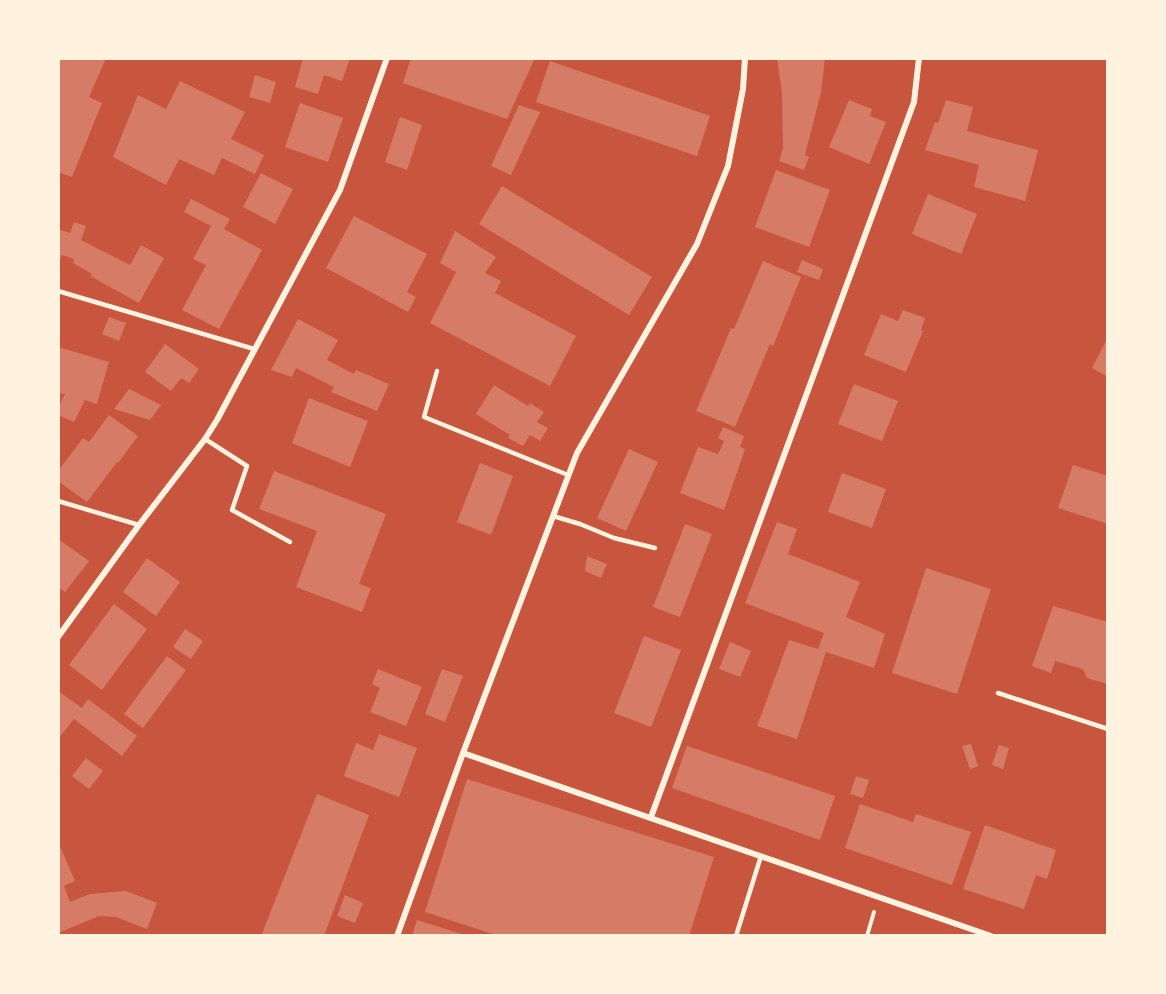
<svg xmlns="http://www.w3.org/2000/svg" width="1166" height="994" font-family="Inter,sans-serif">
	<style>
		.building { fill: #d67c66 }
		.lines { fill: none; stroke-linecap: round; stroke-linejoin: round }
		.path { stroke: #fff3e0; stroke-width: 4 }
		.service { stroke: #fff3e0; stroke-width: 4.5 }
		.minor { stroke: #fff3e0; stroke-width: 6 }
	</style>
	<rect width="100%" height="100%" fill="#c8553d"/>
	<path class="building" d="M 58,58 L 106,58 L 89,97 L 102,103 L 72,177 L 58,172 Z
		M 303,58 L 350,58 L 342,81 L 324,75 L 318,94 L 295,87 Z
		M 411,58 L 535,58 L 507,119 L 403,83 Z
		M 777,58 L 825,58 L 821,92 L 805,155 L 809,157 L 804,170 L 779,161 L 783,148 L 782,93 Z
		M 550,61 L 710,116 L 697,156 L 536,102 Z
		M 255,75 L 276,82 L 270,103 L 249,97 Z
		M 180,81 L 245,112 L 231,139 L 264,155 L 255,174 L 222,158 L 214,175 L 179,159 L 166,185 L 113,157 L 138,95 L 166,109 Z
		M 849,100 L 872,109 L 870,116 L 886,122 L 869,164 L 829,147 Z
		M 946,100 L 973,107 L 967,131 L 1038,150 L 1025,201 L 974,187 L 979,165 L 925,150 L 935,122 L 938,123 Z
		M 300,103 L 343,118 L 328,162 L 285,147 Z
		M 519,105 L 540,112 L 511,175 L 491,166 Z
		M 400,117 L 422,125 L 407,170 L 385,162 Z
		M 776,170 L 830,190 L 809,247 L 755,227 Z
		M 261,173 L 293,189 L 275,224 L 243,207 Z
		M 502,186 L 652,277 L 629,315 L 479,224 Z
		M 928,194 L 977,214 L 961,254 L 912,234 Z
		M 191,199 L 230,219 L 224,229 L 262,250 L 219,329 L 182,310 L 206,265 L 193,259 L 211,226 L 184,212 Z
		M 354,216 L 427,254 L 407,292 L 416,297 L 408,312 L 326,268 Z
		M 74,222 L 86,226 L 81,240 L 130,265 L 141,245 L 164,258 L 139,303 L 90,276 L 92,274 L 73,263 L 74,259 L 62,255 L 58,264 L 58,229 L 70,233 Z
		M 455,231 L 496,257 L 485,273 L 501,281 L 495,293 L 576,336 L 550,386 L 430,323 L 456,272 L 440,263 Z
		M 802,260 L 823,269 L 819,280 L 797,272 Z
		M 763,261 L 801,277 L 773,346 L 770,344 L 735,427 L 696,411 L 731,328 L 734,329 Z
		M 903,310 L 925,318 L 921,330 L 923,331 L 906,372 L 864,355 L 881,314 L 898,321 Z
		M 109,317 L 126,323 L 119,341 L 102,334 Z
		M 298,319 L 338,340 L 327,360 L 354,374 L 356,370 L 389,384 L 377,411 L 331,392 L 334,387 L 296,368 L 292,377 L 271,370 Z
		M 1108,337 L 1108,377 L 1092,368 Z
		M 165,344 L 199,369 L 189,383 L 181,378 L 171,391 L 145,372 Z
		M 58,347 L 109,362 L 97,404 L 85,400 L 74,422 L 58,415 L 58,408 L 65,394 L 58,393 Z
		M 854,384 L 898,401 L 882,441 L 838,424 Z
		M 494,385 L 528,406 L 530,403 L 544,412 L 537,422 L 548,428 L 540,441 L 530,435 L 523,446 L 508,438 L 510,435 L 476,414 Z
		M 129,389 L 161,405 L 150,420 L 114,409 Z
		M 309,398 L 368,421 L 350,467 L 292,443 Z
		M 109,415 L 138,436 L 118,463 L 117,462 L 87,502 L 58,481 L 58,471 L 83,438 L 89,442 Z
		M 723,427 L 744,436 L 740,447 L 745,449 L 724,510 L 680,493 L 698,447 L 718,454 L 724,441 L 718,438 Z
		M 629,449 L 658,462 L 626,531 L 597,518 Z
		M 480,463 L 513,476 L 491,535 L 457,522 Z
		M 1073,465 L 1108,476 L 1108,524 L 1058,508 Z
		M 274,471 L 386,514 L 359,584 L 371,588 L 362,612 L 296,587 L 317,531 L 259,509 Z
		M 842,473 L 886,489 L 872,528 L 828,512 Z
		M 777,522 L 797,529 L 788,554 L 860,582 L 846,617 L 885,634 L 874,668 L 826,652 L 797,739 L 757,726 L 789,640 L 818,649 L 824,633 L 745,603 Z
		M 685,524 L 712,534 L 680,617 L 653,607 Z
		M 58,539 L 89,561 L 65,592 L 58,587 Z
		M 587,556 L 607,564 L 601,578 L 585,571 Z
		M 147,558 L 180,582 L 156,616 L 123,592 Z
		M 926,568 L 991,589 L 957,694 L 892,673 Z
		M 114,604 L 147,629 L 102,690 L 69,665 Z
		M 1053,606 L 1108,622 L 1108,684 L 1087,678 L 1083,669 L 1055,661 L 1051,673 L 1032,666 Z
		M 185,629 L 203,641 L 191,659 L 173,647 Z
		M 644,636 L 681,650 L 651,727 L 614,713 Z
		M 730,642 L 751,651 L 740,677 L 719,669 Z
		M 167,656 L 186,670 L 143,728 L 124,714 Z
		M 378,669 L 422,687 L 406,726 L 370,712 L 380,688 L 372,684 Z
		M 442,669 L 463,676 L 445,722 L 425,714 Z
		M 58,691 L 82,708 L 88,699 L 137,736 L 122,756 L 74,719 L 58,739 Z
		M 379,734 L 417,748 L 399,797 L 344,776 L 356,743 L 373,750 Z
		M 971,744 L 978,766 L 970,769 L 962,746 Z
		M 999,745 L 1009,748 L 1003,769 L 992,765 Z
		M 687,746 L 835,796 L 820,840 L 672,788 Z
		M 86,758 L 103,771 L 89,789 L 72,776 Z
		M 856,776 L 869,780 L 863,798 L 850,794 Z
		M 467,779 L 714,857 L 689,936 L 499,936 L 425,912 Z
		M 317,794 L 369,815 L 324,936 L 261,936 Z
		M 860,804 L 913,822 L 916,814 L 971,832 L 952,885 L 845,848 Z
		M 985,825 L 1056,850 L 1047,879 L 1036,875 L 1024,909 L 963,889 Z
		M 60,846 L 75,881 L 64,886 L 70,902 L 90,894 L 126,891 L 157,903 L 147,929 L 116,917 L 99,916 L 58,933 L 58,847 Z
		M 345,895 L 363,903 L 355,923 L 337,916 Z
		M 417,920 L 465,935 L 465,936 L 412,936 Z"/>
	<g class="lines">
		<path class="path" d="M 867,936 L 874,912"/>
		<path class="service" d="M 58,291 L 254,349
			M 437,371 L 424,417 L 568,475
			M 205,439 L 247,466 L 232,510 L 290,542
			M 58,501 L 139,525
			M 553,516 L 580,524 L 614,538 L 655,548
			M 998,693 L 1108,729
			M 736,936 L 761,856"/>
		<path class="minor" d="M 58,637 L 139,525 L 205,439 L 217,420 L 340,190 L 387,58
			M 463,753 L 991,936
			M 651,817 L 914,102 L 919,58
			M 397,936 L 463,753 L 577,453 L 697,244 L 728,166 L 743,89 L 745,58"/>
	</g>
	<rect width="1166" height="994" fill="none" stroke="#fff3e0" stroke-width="120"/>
</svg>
